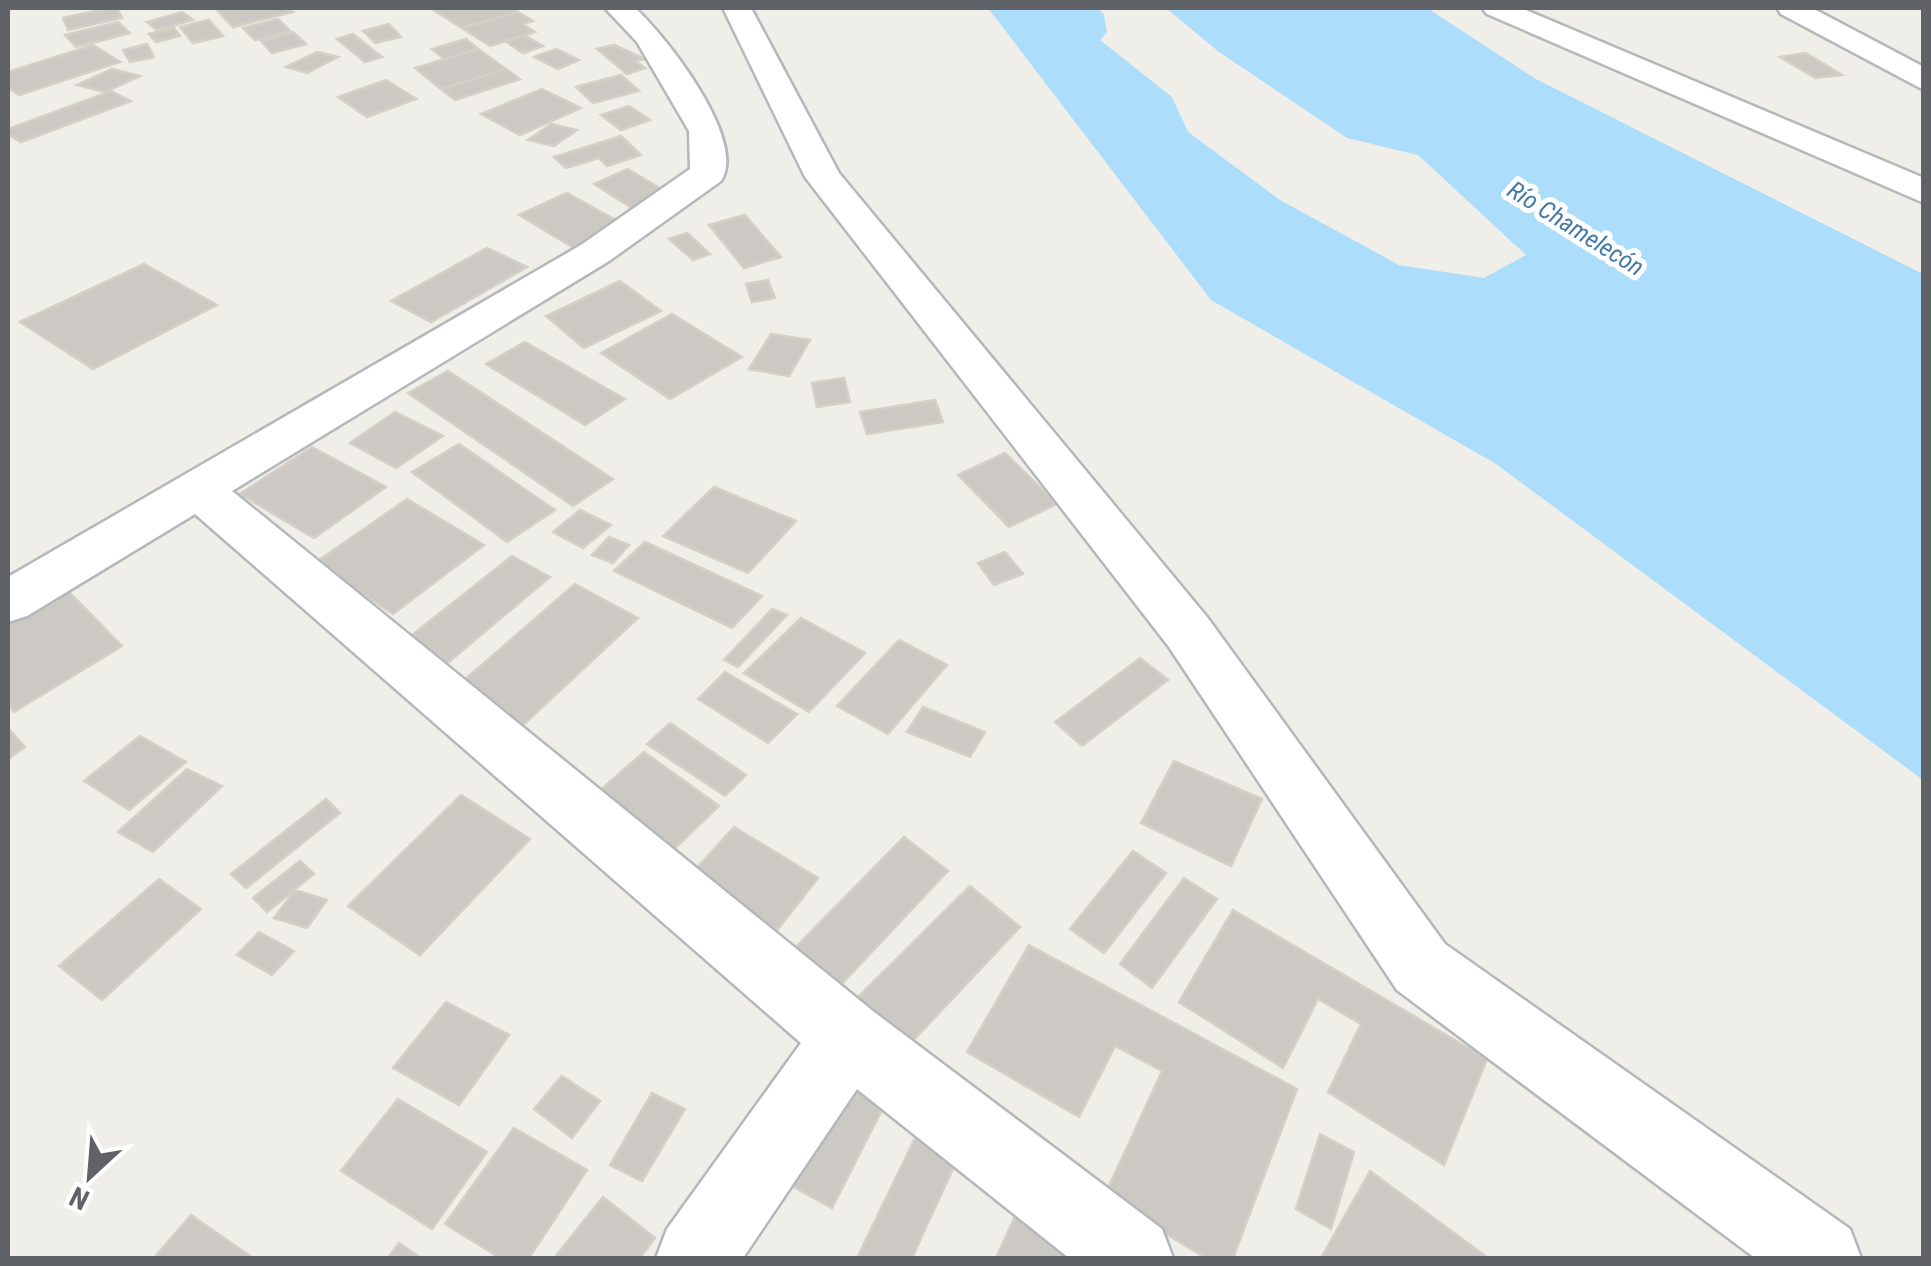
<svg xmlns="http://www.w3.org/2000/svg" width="1931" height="1266" font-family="'Roboto Condensed',sans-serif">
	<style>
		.water { fill: #acdefc }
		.building { fill: #ccc9c4; stroke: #d5d0c6; stroke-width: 2.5 }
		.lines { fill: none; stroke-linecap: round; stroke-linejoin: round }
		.minor-casing { stroke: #b5b8bb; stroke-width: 5 }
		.minor { fill: #fff; fill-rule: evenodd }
		.labels { text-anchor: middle; stroke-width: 10; stroke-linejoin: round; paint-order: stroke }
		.far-water-label { font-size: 25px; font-style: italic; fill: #457aa7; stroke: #fff }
	</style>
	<rect width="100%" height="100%" fill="#f0eee8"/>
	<path class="water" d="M 988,8 L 1098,8 L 1104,15 L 1107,32 L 1100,40 L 1172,97 L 1188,132 L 1280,200 L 1399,265 L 1484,278 L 1526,255 L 1418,155 L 1347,138 L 1219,52 L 1166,8 L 1427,8 L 1536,79 L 1923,274 L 1923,780 L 1496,464 L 1211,300 Z"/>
	<path class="building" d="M 110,8 L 117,8 L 122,18 L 68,30 L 63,18 Z
		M 215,8 L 288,8 L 293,12 L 233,27 Z
		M 430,8 L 511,8 L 518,12 L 462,28 Z
		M 182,12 L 193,20 L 157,30 L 147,22 Z
		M 518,12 L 533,21 L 523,24 L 535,32 L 490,46 L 462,28 Z
		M 278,19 L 290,31 L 255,40 L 243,28 Z
		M 209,20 L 223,36 L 193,43 L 180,27 Z
		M 118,22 L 130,33 L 76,47 L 65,35 Z
		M 389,24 L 401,37 L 375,43 L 363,31 Z
		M 174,28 L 180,36 L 156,42 L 149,34 Z
		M 293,32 L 306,44 L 272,53 L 261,41 Z
		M 353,34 L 382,57 L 365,62 L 337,39 Z
		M 524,35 L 543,46 L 523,53 L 505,41 Z
		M 466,39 L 478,49 L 444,59 L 432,49 Z
		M 147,44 L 154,57 L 130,62 L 123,50 Z
		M 93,45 L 120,62 L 19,95 L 8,87 L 8,72 Z
		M 614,45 L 645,59 L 635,61 L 645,68 L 627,74 L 597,49 Z
		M 478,49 L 506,69 L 441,89 L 415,68 Z
		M 556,49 L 579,60 L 558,69 L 534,57 Z
		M 317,52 L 338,57 L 307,73 L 286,67 Z
		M 1806,53 L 1842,75 L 1815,78 L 1780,57 Z
		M 112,69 L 140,76 L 105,92 L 77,85 Z
		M 506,69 L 520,79 L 455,100 L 441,89 Z
		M 621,75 L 639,91 L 593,103 L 576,87 Z
		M 386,80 L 416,99 L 367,117 L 338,97 Z
		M 542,89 L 581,108 L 520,135 L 481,114 Z
		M 111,91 L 131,101 L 21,142 L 8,134 L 8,129 Z
		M 629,106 L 650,120 L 621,130 L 601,115 Z
		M 551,124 L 577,130 L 554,146 L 528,140 Z
		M 621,136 L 641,155 L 607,166 L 599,158 L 566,168 L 554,157 Z
		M 628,169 L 666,192 L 632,208 L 594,184 Z
		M 567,193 L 623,224 L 574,248 L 519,215 Z
		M 745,215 L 781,257 L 744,268 L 709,225 Z
		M 687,233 L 710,254 L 693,260 L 669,239 Z
		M 487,248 L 527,267 L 431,322 L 391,301 Z
		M 144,264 L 217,305 L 93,369 L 20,322 Z
		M 768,280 L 775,298 L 752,302 L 746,284 Z
		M 620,281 L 661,311 L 584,348 L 546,316 Z
		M 672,314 L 742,357 L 670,399 L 601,353 Z
		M 771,334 L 810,340 L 789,376 L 749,369 Z
		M 525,342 L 625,399 L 585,425 L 486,364 Z
		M 448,371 L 613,479 L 573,506 L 408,393 Z
		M 844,378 L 850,402 L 817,407 L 812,383 Z
		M 935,400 L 943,422 L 867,434 L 860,412 Z
		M 395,412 L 443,436 L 396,468 L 350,443 Z
		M 459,444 L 555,510 L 507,542 L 412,472 Z
		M 312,447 L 386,487 L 314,538 L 240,494 Z
		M 1005,453 L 1057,504 L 1009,527 L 958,475 Z
		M 714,487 L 796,521 L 748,573 L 663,536 Z
		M 407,499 L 484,545 L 393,614 L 315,563 Z
		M 580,510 L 611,525 L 583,548 L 553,532 Z
		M 609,537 L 629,545 L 613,563 L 592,555 Z
		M 645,542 L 762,596 L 732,628 L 614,571 Z
		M 1005,552 L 1023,574 L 994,585 L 978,563 Z
		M 512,556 L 550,577 L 437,672 L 397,647 Z
		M 575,584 L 638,618 L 520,728 L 455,688 Z
		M 68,591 L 122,646 L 14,712 L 8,705 L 8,625 Z
		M 772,609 L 787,615 L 738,667 L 724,660 Z
		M 801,618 L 865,653 L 809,712 L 744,673 Z
		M 899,640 L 947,665 L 888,734 L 837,706 Z
		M 1140,658 L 1168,680 L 1082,746 L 1055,722 Z
		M 725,672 L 797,714 L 768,743 L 698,699 Z
		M 923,707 L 985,732 L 970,757 L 907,732 Z
		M 670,723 L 746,775 L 725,796 L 647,744 Z
		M 8,728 L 25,747 L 8,759 Z
		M 140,736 L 186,762 L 129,810 L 84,781 Z
		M 644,752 L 719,806 L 666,857 L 590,799 Z
		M 1174,761 L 1262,799 L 1231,866 L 1141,823 Z
		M 187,769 L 222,786 L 153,852 L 118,832 Z
		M 461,795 L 530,839 L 420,955 L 348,906 Z
		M 326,799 L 340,813 L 246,888 L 231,874 Z
		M 734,827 L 818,878 L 774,934 L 687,879 Z
		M 904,837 L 948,871 L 838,988 L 793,950 Z
		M 1133,851 L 1166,873 L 1104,953 L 1070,929 Z
		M 300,861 L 314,874 L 267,912 L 253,898 Z
		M 1184,878 L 1217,899 L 1152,988 L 1120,964 Z
		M 159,879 L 201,909 L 102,1000 L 59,966 Z
		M 970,886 L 1020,927 L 908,1046 L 857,998 Z
		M 295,890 L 327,900 L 307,928 L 274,918 Z
		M 1233,910 L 1487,1059 L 1444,1165 L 1328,1092 L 1361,1024 L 1318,999 L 1283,1068 L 1179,1002 Z
		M 259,932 L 294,951 L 272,975 L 237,955 Z
		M 1029,945 L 1297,1089 L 1233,1258 L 1206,1258 L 1104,1197 L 1162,1071 L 1115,1046 L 1079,1117 L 967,1052 Z
		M 446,1002 L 509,1035 L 459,1105 L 393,1068 Z
		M 836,1072 L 887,1100 L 832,1208 L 777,1178 Z
		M 562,1076 L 600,1101 L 572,1138 L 534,1109 Z
		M 652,1093 L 685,1109 L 642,1181 L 610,1165 Z
		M 398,1099 L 487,1152 L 432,1229 L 341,1171 Z
		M 514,1128 L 587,1170 L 529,1258 L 500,1258 L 445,1224 Z
		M 920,1128 L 962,1149 L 912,1258 L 857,1258 Z
		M 1320,1134 L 1354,1152 L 1331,1229 L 1296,1209 Z
		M 1370,1171 L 1488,1258 L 1321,1258 Z
		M 603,1197 L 655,1238 L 640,1258 L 554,1258 Z
		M 1016,1214 L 1092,1258 L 996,1258 Z
		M 191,1215 L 253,1258 L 154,1258 Z
		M 399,1243 L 421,1258 L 388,1258 Z"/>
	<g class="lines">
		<g class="minor-casing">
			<path id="minor" d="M 605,8 L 635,8 C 665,35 748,140 721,181 L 609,261 L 232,491 L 874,1012 L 1162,1229 L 1173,1258 L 1069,1258 L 857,1089 L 743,1258 L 656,1258 L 667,1229 L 801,1043 L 195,514 L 27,616 L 8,622 L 8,577 L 581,245 L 690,169 L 689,131 L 637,42 Z
				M 723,8 L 751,8 L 839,173 L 1207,617 L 1445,944 L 1850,1229 L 1861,1258 L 1755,1258 L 1397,990 L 1169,647 L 805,177 Z
				M 1482,8 L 1521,8 L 1924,178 L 1924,203 L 1487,14 Z
				M 1777,8 L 1812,8 L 1924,67 L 1924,90 L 1781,14 Z"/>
		</g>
		<use href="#minor" class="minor"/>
	</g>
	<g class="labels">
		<g class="far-water-label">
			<text transform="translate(1576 228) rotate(32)" y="9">Río Chamelecón</text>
		</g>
	</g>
	<rect width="1931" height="1266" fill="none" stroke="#5f6367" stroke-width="20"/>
	<g transform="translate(90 1176) rotate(206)" stroke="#ffffff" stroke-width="8" paint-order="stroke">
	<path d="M0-8L18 38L0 25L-18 38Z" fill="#5f6367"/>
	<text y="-15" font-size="28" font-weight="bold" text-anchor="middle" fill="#5f6367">N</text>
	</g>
</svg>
